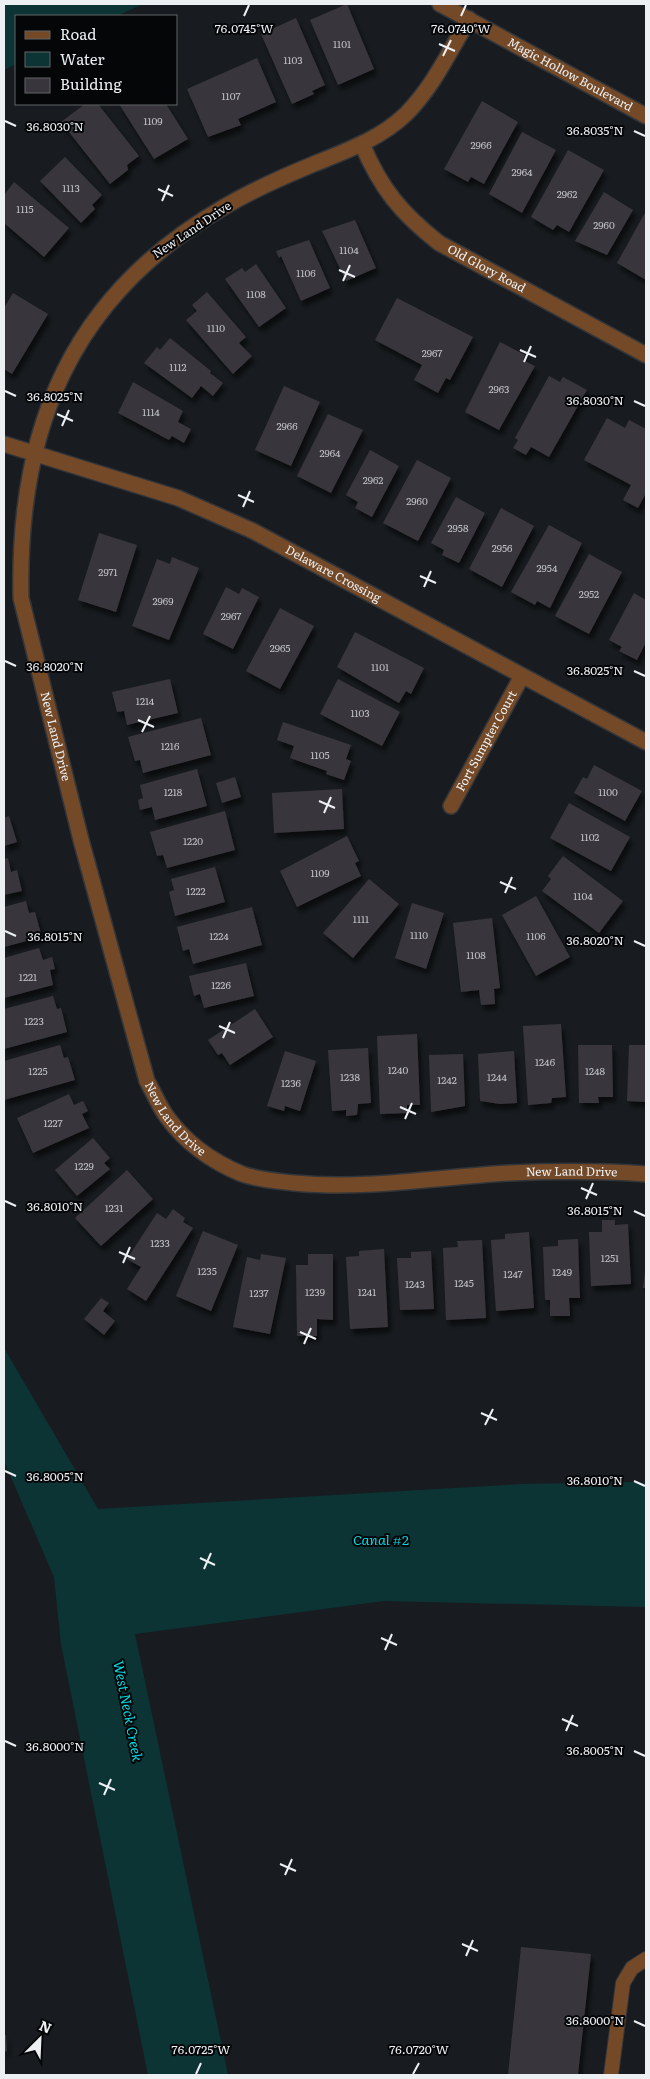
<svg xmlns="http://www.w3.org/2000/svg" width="650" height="2079" font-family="Literata,serif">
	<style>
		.water { fill: #0c3435 }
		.building { fill: #38363c; filter: url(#shadow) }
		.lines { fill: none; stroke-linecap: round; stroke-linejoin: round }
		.service-casing { stroke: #323539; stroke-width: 16 }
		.minor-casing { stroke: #323539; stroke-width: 18 }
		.service { stroke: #734927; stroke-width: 14 }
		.minor { stroke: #734927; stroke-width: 15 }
		.ticks { fill: none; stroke: #edf0f3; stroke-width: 2 }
		.labels { text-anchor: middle; stroke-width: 4; stroke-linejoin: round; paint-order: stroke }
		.number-label { font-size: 10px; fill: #c0c2c5 }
		.street-label { font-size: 12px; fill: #edf0f3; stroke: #050608 }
		.water-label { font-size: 14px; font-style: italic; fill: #00dbe2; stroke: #050608 }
		.ticks-label { font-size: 12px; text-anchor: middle; fill: #edf0f3; stroke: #050608; stroke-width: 4; stroke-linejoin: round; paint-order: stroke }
	</style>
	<defs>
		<filter id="shadow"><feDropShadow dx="3" dy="5.5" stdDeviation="2.5" flood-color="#0009"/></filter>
	</defs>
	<rect width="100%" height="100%" fill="#181c20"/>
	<path class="water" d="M 4,4 L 143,4 L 117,16 L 16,16 L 16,64 L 4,70 Z
		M 4,1348 L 98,1509 L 522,1484 L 632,1482 L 646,1483 L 646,1607 L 384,1601 L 135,1634 L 228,2075 L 148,2075 L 61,1644 L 54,1577 L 4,1461 Z"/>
	<path class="building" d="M 347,4 L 374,69 L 338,85 L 310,20 Z
		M 296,18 L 325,85 L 312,91 L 314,94 L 292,104 L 261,34 Z
		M 257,58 L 276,102 L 238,119 L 241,125 L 208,137 L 187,89 Z
		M 482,101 L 518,122 L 484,184 L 471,177 L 468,182 L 444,169 Z
		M 85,104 L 98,104 L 139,156 L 127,165 L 128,170 L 110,184 L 61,122 Z
		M 119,104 L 166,104 L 188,139 L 154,159 Z
		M 522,132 L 556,150 L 522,213 L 489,194 Z
		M 568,150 L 604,170 L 569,232 L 557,225 L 553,230 L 531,217 Z
		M 65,157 L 102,195 L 92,205 L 95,209 L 81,223 L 40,181 Z
		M 14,182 L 69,228 L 44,257 L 4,223 L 4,195 Z
		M 604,192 L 633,210 L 607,255 L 575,241 Z
		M 646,211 L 646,280 L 617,263 Z
		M 355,220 L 376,268 L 346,281 L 322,231 Z
		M 309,240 L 330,288 L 301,301 L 281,256 L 279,258 L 276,251 Z
		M 256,264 L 286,308 L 259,327 L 225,279 L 242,268 L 245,272 Z
		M 207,292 L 246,337 L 239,343 L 252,356 L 233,374 L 186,320 L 197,311 L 192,305 Z
		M 13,293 L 48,314 L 12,374 L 4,369 L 4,308 Z
		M 397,298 L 473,337 L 450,380 L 446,378 L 438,393 L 414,380 L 422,365 L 375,340 Z
		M 170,338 L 211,371 L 210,373 L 223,383 L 213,396 L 201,386 L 192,398 L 144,363 L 157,347 L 160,350 Z
		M 500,342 L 525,355 L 523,360 L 535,366 L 499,430 L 465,412 Z
		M 549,376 L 560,382 L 563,377 L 587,390 L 549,457 L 531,447 L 526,455 L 513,448 L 518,440 L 515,438 Z
		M 133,382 L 183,411 L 178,422 L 191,429 L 184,443 L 172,436 L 169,440 L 118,413 Z
		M 284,386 L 320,402 L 291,466 L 255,450 Z
		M 328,414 L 363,430 L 331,493 L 297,476 Z
		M 607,418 L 625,428 L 629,420 L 646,429 L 646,493 L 638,508 L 623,500 L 631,485 L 584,460 Z
		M 370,450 L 399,466 L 372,517 L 355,508 L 358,502 L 346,495 Z
		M 417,460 L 451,478 L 418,541 L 383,523 Z
		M 456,497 L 485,513 L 459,563 L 442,555 L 444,550 L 431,543 Z
		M 501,508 L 534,526 L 502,587 L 469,569 Z
		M 549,525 L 582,543 L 550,608 L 537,601 L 535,605 L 511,592 Z
		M 99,533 L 137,545 L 116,612 L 78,600 Z
		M 589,554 L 622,572 L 589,634 L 555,616 Z
		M 172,557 L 199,568 L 169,640 L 132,626 L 157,559 L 170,564 Z
		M 226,587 L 239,594 L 242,588 L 259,597 L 233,649 L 203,634 Z
		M 634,593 L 646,600 L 646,642 L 637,660 L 619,651 L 622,647 L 609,640 Z
		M 280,608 L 314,626 L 280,689 L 246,671 Z
		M 355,632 L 424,668 L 411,694 L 406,691 L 399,703 L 337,667 Z
		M 170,679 L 178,713 L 127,725 L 124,711 L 117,712 L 112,692 Z
		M 338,679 L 400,712 L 382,746 L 320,714 Z
		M 201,718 L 211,755 L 143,773 L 140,760 L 135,761 L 128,737 Z
		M 283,722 L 351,745 L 346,759 L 351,761 L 344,780 L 326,774 L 327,771 L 290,758 L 294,746 L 277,740 Z
		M 594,765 L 642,791 L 625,821 L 574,793 L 583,777 L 587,779 Z
		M 197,769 L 207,806 L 155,820 L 152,807 L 140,810 L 138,800 L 143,798 L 140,785 Z
		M 235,777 L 241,797 L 222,803 L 216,783 Z
		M 342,789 L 344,829 L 274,833 L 272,793 Z
		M 569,803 L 630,837 L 611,871 L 550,838 Z
		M 225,811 L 235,850 L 167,868 L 163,855 L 157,856 L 150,832 Z
		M 9,816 L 17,842 L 4,846 L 4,818 Z
		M 347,836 L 359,861 L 355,863 L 361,876 L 297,907 L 280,871 Z
		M 563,856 L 623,901 L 599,933 L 542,891 L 551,879 L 548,876 Z
		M 8,858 L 11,872 L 17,870 L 22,891 L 4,895 L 4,859 Z
		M 215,867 L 225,902 L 175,916 L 169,892 L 174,890 L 171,879 Z
		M 369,879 L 399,904 L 353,958 L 323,933 Z
		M 536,896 L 570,957 L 536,976 L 502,915 Z
		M 26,901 L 29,913 L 35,912 L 42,937 L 4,947 L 4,907 Z
		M 412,903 L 444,913 L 426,969 L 395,958 Z
		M 252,907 L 262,945 L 193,964 L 189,949 L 183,951 L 177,927 Z
		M 492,918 L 500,988 L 494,989 L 495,1004 L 481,1005 L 479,990 L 461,992 L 453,923 Z
		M 39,948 L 43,960 L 52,957 L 55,969 L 50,970 L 53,985 L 4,998 L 4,958 Z
		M 246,963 L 254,996 L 204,1008 L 200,994 L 194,996 L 189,976 Z
		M 53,996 L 57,1009 L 61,1008 L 67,1032 L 4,1049 L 4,1009 Z
		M 255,1009 L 273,1037 L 230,1065 L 222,1053 L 218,1055 L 208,1040 Z
		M 561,1024 L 566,1097 L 552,1098 L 551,1103 L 528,1105 L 523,1026 Z
		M 417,1034 L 420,1105 L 407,1105 L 407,1113 L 380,1114 L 377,1036 Z
		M 60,1045 L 64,1058 L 68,1057 L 75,1080 L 4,1100 L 4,1061 Z
		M 578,1045 L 612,1045 L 613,1097 L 598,1097 L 599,1103 L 579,1103 Z
		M 629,1045 L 646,1045 L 646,1102 L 627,1101 Z
		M 368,1048 L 371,1103 L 358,1104 L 357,1115 L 346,1116 L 346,1110 L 332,1111 L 328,1050 Z
		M 285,1051 L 316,1061 L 300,1111 L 285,1106 L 284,1111 L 267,1106 Z
		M 514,1051 L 517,1103 L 500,1104 L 480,1101 L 478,1054 Z
		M 463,1054 L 465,1106 L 431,1112 L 429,1055 Z
		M 69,1094 L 74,1105 L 83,1101 L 88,1111 L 82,1114 L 89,1128 L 33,1153 L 17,1118 Z
		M 93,1138 L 110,1158 L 104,1163 L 110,1169 L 77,1196 L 55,1170 Z
		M 127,1170 L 153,1199 L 101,1246 L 75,1218 Z
		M 173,1209 L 185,1218 L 183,1222 L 193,1228 L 146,1301 L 127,1289 L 141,1267 L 127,1259 L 157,1213 L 166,1219 Z
		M 602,1220 L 615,1220 L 615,1225 L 628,1224 L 631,1284 L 591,1286 L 589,1232 L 602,1232 Z
		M 203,1231 L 238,1245 L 211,1311 L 176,1296 Z
		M 529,1232 L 534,1308 L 496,1311 L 491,1240 L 505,1239 L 505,1234 Z
		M 578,1239 L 580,1298 L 569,1298 L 570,1316 L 550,1316 L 550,1300 L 545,1300 L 543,1247 L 558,1246 L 558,1240 Z
		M 482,1240 L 486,1318 L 446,1320 L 443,1248 L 458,1247 L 457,1241 Z
		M 384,1249 L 388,1327 L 350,1329 L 346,1257 L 359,1256 L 359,1251 Z
		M 431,1251 L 434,1309 L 400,1310 L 397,1258 L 411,1258 L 411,1252 Z
		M 261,1254 L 286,1258 L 270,1334 L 233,1327 L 247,1257 L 260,1260 Z
		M 308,1254 L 333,1254 L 333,1320 L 317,1319 L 317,1336 L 297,1336 L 296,1265 L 308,1265 Z
		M 645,1271 L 646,1271 L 646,1288 L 643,1288 Z
		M 101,1298 L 109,1303 L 103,1311 L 115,1321 L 104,1335 L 84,1319 Z
		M 521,1947 L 591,1954 L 578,2075 L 508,2075 Z
		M 4,2035 L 6,2035 L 7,2051 L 4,2052 Z"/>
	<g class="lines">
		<g class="service-casing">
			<path id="service" d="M 611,2075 L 623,1983 L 632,1968 L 646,1959"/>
		</g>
		<g class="minor-casing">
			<g id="minor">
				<path id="s1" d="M 440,4 L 646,116"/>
				<path id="s2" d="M 469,19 C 449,52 433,87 406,114 C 379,140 343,152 309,166 C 280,178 251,191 224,207 C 72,295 17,427 21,598 L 81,840 L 147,1081 C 154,1093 159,1106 167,1117 C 186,1143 213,1162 242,1174 C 259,1180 276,1181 294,1183 C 367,1190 437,1177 510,1173 C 555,1171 601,1171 646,1174"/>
				<path id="s3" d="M 362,144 C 381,189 401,213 439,243 L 646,355"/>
				<path id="s4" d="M 4,444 L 178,498 L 253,531 L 646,742"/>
				<path id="s5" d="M 451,806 L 522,676"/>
			</g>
		</g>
		<use href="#service" class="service"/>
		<use href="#minor" class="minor"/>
	</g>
	<path class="ticks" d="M 244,16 L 249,5M 461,16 L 466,5M 439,44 L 455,51M 443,56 L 451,40M 5,121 L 16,126M 634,131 L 645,136M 158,189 L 173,196M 162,201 L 169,185M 339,270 L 355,277M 343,281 L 350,265M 520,350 L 536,357M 524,362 L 531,346M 5,391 L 16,396M 634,401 L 645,406M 57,414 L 73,421M 62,426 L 69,410M 238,495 L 254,502M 243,507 L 250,491M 420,576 L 436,583M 424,587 L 431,571M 5,661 L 16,666M 634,671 L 645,676M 138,720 L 154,727M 142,732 L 150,716M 319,801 L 335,808M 324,813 L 331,797M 500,882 L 516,889M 505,893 L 512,877M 5,931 L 16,936M 634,941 L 645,946M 219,1026 L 235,1033M 223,1038 L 230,1022M 400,1107 L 416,1114M 405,1119 L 412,1103M 581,1188 L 597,1195M 586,1199 L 593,1183M 5,1201 L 16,1206M 634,1211 L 645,1216M 119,1252 L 135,1259M 123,1263 L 130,1247M 300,1332 L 316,1339M 304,1344 L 311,1328M 481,1413 L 497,1420M 485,1425 L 493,1409M 5,1471 L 16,1476M 634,1481 L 645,1486M 200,1558 L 215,1565M 204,1569 L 211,1553M 381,1638 L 397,1645M 385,1650 L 392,1634M 562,1719 L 578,1726M 566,1731 L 573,1715M 5,1741 L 16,1746M 634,1751 L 645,1756M 99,1783 L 115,1790M 104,1795 L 111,1779M 280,1864 L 296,1871M 285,1875 L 292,1859M 462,1944 L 478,1951M 466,1956 L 473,1940M 634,2021 L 645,2026M 196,2074 L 201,2063M 413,2074 L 419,2063"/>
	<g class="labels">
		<g class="number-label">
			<text x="342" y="48">1101</text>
			<text x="293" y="64">1103</text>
			<text x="231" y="100">1107</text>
			<text x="153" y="125">1109</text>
			<text x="481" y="149">2966</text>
			<text x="522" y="176">2964</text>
			<text x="71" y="192">1113</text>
			<text x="567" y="198">2962</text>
			<text x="25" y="213">1115</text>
			<text x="604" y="229">2960</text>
			<text x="349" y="254">1104</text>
			<text x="306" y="277">1106</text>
			<text x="256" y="298">1108</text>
			<text x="216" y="332">1110</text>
			<text x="432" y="357">2967</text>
			<text x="178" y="371">1112</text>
			<text x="499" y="393">2963</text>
			<text x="151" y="416">1114</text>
			<text x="287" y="430">2966</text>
			<text x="330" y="457">2964</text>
			<text x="373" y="484">2962</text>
			<text x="417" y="505">2960</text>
			<text x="458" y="532">2958</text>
			<text x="502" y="552">2956</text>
			<text x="547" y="572">2954</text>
			<text x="108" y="576">2971</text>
			<text x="589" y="598">2952</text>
			<text x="163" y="605">2969</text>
			<text x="231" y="620">2967</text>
			<text x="280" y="652">2965</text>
			<text x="380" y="671">1101</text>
			<text x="145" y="705">1214</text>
			<text x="360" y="717">1103</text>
			<text x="170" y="750">1216</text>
			<text x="320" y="759">1105</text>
			<text x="173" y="796">1218</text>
			<text x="608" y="796">1100</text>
			<text x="590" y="841">1102</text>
			<text x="193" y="845">1220</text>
			<text x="320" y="877">1109</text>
			<text x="196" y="895">1222</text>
			<text x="583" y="900">1104</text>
			<text x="361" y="923">1111</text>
			<text x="419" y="939">1110</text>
			<text x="219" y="940">1224</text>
			<text x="536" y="940">1106</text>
			<text x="476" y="959">1108</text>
			<text x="28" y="981">1221</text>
			<text x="221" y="989">1226</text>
			<text x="34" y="1025">1223</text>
			<text x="545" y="1066">1246</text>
			<text x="398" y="1074">1240</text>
			<text x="38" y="1075">1225</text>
			<text x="595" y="1075">1248</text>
			<text x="350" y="1081">1238</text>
			<text x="497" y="1081">1244</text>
			<text x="447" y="1084">1242</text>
			<text x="291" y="1087">1236</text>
			<text x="53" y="1127">1227</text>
			<text x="84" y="1170">1229</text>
			<text x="114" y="1212">1231</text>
			<text x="160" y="1247">1233</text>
			<text x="610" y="1262">1251</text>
			<text x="207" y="1275">1235</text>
			<text x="562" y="1276">1249</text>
			<text x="513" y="1278">1247</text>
			<text x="464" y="1287">1245</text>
			<text x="415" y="1288">1243</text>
			<text x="315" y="1296">1239</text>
			<text x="367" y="1296">1241</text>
			<text x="259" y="1297">1237</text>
		</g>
		<g class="street-label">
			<text dy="4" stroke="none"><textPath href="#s1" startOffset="148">Magic Hollow Boulevard</textPath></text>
			<text transform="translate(192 230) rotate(-34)" y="4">New Land Drive</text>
			<text dy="4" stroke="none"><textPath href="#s3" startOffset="181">Old Glory Road</textPath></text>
			<text dy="4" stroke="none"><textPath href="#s4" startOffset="355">Delaware Crossing</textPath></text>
			<text dy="4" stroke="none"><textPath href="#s2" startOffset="928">New Land Drive</textPath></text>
			<text dy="4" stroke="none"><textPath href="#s5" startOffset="74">Fort Sumpter Court</textPath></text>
			<text dy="4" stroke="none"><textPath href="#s2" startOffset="1332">New Land Drive</textPath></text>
			<text dy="4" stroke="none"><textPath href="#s2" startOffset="1752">New Land Drive</textPath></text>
		</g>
		<g class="water-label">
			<text x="381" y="1545">Canal #2</text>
			<text transform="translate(128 1711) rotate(79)" y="5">West Neck Creek</text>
		</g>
	</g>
	<g class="ticks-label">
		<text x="244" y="33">76.0745°W</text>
		<text x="461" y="33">76.0740°W</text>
		<text x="55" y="131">36.8030°N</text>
		<text x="595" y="135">36.8035°N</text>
		<text x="55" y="401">36.8025°N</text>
		<text x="595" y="405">36.8030°N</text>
		<text x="55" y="671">36.8020°N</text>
		<text x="595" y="675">36.8025°N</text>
		<text x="55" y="941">36.8015°N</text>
		<text x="595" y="945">36.8020°N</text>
		<text x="55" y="1211">36.8010°N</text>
		<text x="595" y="1215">36.8015°N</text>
		<text x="55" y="1481">36.8005°N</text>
		<text x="595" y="1485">36.8010°N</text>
		<text x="55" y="1751">36.8000°N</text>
		<text x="595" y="1755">36.8005°N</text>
		<text x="595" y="2025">36.8000°N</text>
		<text x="201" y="2054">76.0725°W</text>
		<text x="419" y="2054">76.0720°W</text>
	</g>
	<rect width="650" height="2079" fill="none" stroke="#edf0f3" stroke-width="10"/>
	<rect x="15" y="15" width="162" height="90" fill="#050608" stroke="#626466"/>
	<rect x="25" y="31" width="25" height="8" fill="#734927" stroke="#626466"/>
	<text x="60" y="40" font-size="15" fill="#edf0f3">Road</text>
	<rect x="25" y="52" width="25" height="15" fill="#0c3435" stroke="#626466"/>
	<text x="60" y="65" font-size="15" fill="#edf0f3">Water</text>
	<rect x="25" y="78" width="25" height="15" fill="#38363c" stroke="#626466"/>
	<text x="60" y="90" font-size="15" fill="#edf0f3">Building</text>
	<g transform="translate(40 2039) rotate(24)" stroke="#050608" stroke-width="4" paint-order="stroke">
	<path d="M0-4L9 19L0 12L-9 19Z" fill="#edf0f3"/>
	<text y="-8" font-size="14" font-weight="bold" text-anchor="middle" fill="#edf0f3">N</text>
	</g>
</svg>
